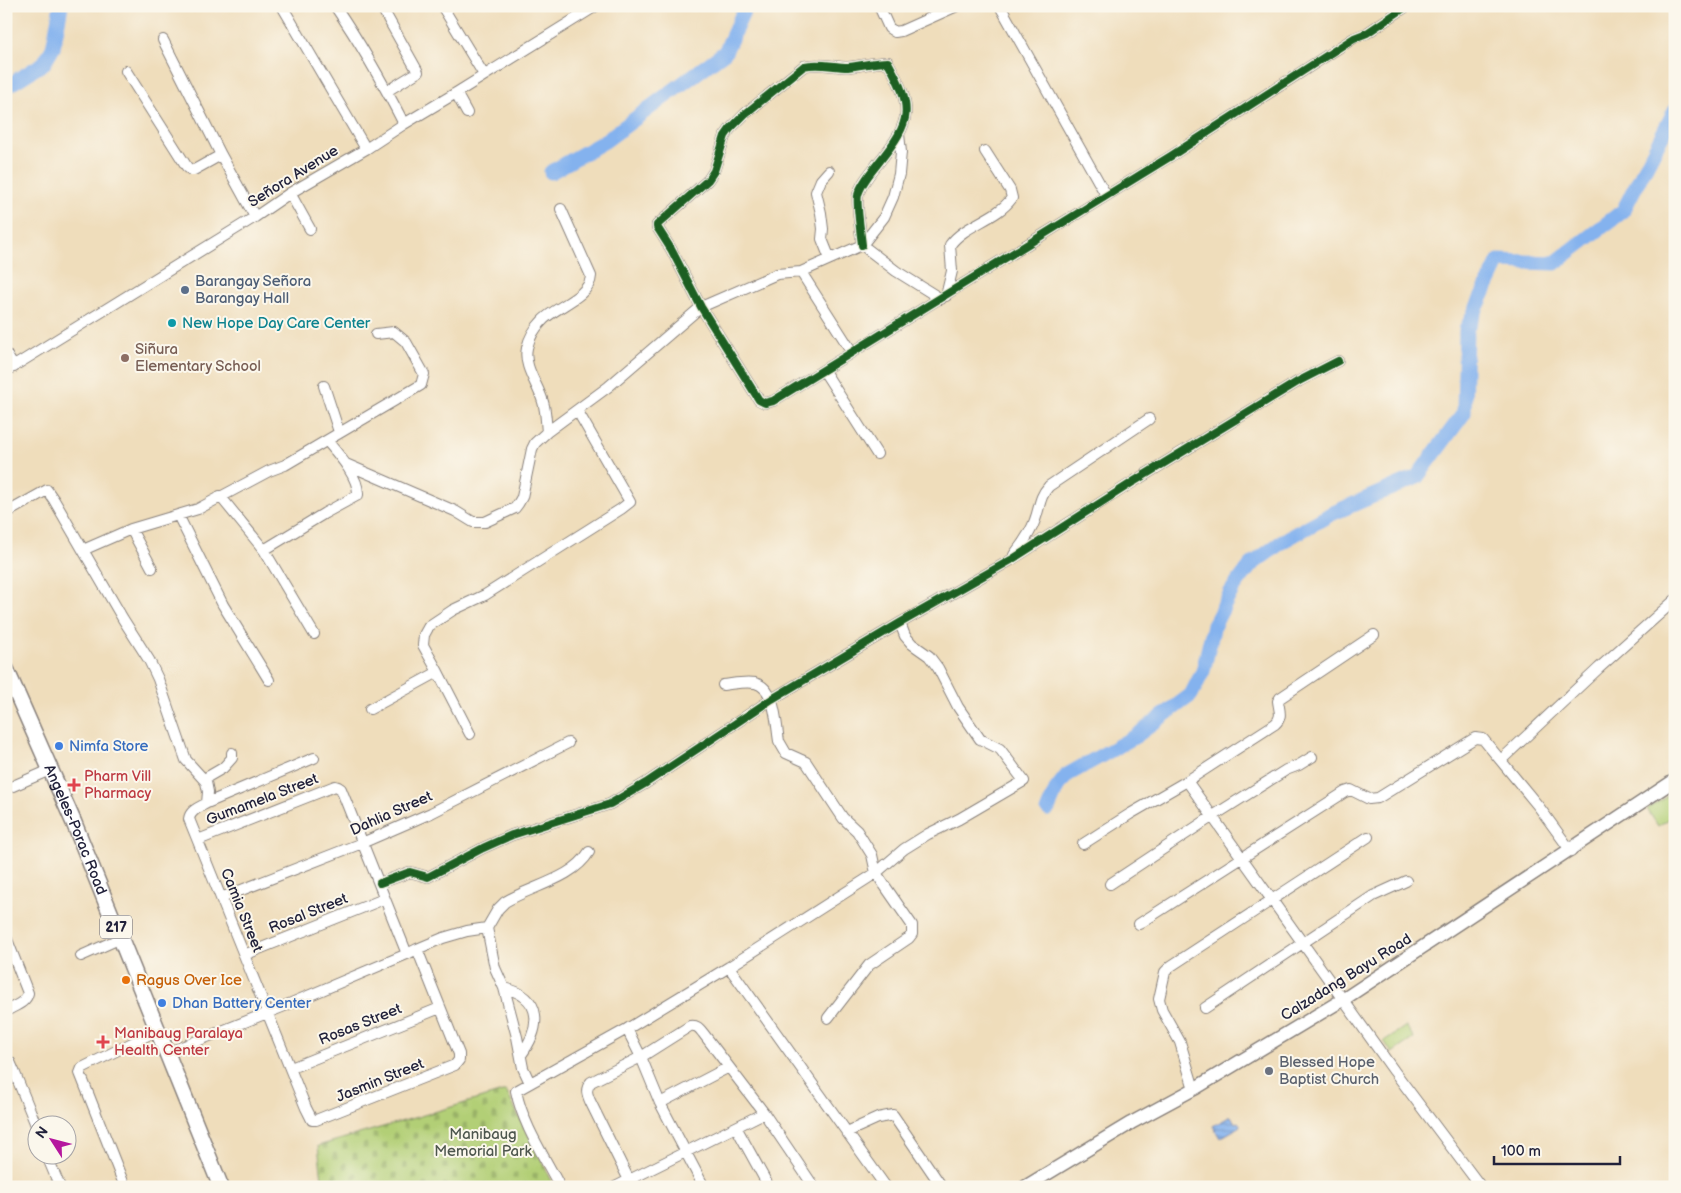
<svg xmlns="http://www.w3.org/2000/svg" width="1681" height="1193" font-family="'Balsamiq Sans',sans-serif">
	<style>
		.cemetery { fill: url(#cemetery-stones); stroke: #6a7858 }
		.pitch { fill: #b2cf76; stroke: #6a7858 }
		.water { fill: url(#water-rules); stroke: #536a94 }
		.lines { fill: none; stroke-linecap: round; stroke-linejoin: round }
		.river { stroke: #84b2ee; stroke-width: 15 }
		.minor-casing { stroke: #88807b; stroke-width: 12 }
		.tertiary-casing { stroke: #88807b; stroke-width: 15 }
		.primary-casing { stroke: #88807b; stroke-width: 18 }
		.minor { stroke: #fff; stroke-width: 10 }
		.tertiary { stroke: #fff; stroke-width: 12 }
		.primary { stroke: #fff; stroke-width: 15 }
		.cycleway-casing { stroke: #fbf7ec; stroke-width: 11 }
		.cycleway { stroke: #1b5e20; stroke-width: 8 }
		.service-dot { fill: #5c6f8a; stroke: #fbf7ec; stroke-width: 2 }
		.culture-dot { fill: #0f9aa8; stroke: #fbf7ec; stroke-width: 2 }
		.education-dot { fill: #8d6e63; stroke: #fbf7ec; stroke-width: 2 }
		.shop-dot { fill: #3f7fe0; stroke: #fbf7ec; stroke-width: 2 }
		.health-dot { fill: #e0444e; stroke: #fbf7ec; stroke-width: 2 }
		.food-dot { fill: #e8710a; stroke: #fbf7ec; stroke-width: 2 }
		.worship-dot { fill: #6b7280; stroke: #fbf7ec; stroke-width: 2 }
		.labels { text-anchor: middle; stroke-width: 4; stroke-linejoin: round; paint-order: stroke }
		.shield { fill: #fbf7ec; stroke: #636270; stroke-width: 1 }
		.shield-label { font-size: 14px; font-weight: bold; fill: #22223b }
		.street-label { font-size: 15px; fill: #22223b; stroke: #fbf7ec }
		.service-label { font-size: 15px; fill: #4e5e75; stroke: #fbf7ec; text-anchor: start }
		.culture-label { font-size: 15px; fill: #0d838f; stroke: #fbf7ec; text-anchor: start }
		.education-label { font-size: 15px; fill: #785e54; stroke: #fbf7ec; text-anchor: start }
		.shop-label { font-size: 15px; fill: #366cbe; stroke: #fbf7ec; text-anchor: start }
		.health-label { font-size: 15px; fill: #be3a42; stroke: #fbf7ec; text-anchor: start }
		.food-label { font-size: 15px; fill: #c56008; stroke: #fbf7ec; text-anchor: start }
		.worship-label { font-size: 15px; fill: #5b616d; stroke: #fbf7ec; text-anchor: start }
		.park-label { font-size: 15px; fill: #4d564d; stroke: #fbf7ec }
	</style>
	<defs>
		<pattern id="cemetery-stones" width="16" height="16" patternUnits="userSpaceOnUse" patternTransform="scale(1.25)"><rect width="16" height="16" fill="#b2cf76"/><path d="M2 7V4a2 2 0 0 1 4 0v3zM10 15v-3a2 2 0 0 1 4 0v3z" fill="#99b167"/></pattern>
		<pattern id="water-rules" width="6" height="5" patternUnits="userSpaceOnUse" patternTransform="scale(1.25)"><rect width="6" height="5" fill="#84b2ee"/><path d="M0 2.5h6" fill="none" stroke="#6c90c2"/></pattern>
	</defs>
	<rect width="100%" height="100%" fill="#fbf7ec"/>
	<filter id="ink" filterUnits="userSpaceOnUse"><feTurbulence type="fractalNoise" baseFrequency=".02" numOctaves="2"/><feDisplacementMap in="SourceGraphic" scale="10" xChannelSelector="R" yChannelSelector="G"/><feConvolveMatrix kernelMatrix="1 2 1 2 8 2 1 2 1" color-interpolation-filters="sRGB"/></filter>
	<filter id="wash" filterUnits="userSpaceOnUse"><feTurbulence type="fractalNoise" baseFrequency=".0096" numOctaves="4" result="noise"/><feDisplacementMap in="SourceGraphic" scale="20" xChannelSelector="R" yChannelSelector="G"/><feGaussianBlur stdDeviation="1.12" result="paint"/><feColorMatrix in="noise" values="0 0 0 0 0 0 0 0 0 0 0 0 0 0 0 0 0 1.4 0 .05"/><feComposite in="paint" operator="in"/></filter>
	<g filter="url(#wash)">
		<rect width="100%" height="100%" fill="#efddbb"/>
		<path class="cemetery" d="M 506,1091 L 555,1187 L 323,1187 L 318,1146 Z"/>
		<path class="pitch" d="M 1675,791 L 1675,815 L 1658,826 L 1647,809 Z
			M 1406,1026 L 1414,1038 L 1392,1053 L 1384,1041 Z"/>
		<path class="water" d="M 1231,1116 L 1235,1123 L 1238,1122 L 1241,1126 L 1220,1138 L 1213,1126 Z"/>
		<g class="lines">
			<path class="river" d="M 6,87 L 44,63 L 53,48 L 61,6
				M 551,172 L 605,141 L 725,52 L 746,6
				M 1048,809 L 1057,788 L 1067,775 L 1136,736 L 1191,695 L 1203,671 L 1214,625 L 1232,590 L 1251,565 L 1283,541 L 1331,514 L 1417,477 L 1464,413 L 1466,330 L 1499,261 L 1555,263 L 1623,211 L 1675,110"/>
		</g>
	</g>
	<g filter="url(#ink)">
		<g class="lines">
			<g class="minor-casing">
				<path id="minor" d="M 282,6 L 366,149
					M 335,6 C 361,44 383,83 404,124
					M 381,6 L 418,72 L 387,91
					M 442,6 L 484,75
					M 879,6 L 889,28 L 895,32 L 901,31 L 957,6
					M 1000,6 L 1106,195
					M 163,40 L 221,155 L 255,217
					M 126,71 L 187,167 L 191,170 L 194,170 L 221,155
					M 456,93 L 467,113
					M 829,171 L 821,180 L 816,192 L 821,213 L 823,229 L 822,239 L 830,259
					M 290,193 L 310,229
					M 862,245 C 861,235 856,202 858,195 C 861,183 872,171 879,162 C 913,120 913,108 888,62 C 874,62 861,66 848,67 C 833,67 818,62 804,66 L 745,114 L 730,129 L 725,136 L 714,171 L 708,180 L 657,225 L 657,227 L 671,249 L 701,307 L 759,400 L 765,403 L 773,401 L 1171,156 L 1354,38 L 1367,33 L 1407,6
					M 862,245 L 896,271 L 941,299
					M 801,272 L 852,352
					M 946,296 L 952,271 L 950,245 C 965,224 996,220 1012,198 L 1010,190 L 985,151
					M 6,354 L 14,367
					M 6,371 L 255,217 L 290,193 L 366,149 L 404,124 L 456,93 L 596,6
					M 824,371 L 877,454
					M 324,386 L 339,432
					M 547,432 C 546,423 546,411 543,402 C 538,384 523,367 527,348 C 529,339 535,328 542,321 C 554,307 590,297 591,276 L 561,209
					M 346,464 L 455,511 L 473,522 L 485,522 L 515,508 L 518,504 L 522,497 L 532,449 L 535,443 L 547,432 L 608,387 L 701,307 L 777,274 L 801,272 L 862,245 L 884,217 L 893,197 L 899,174 L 901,152 L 899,134
					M 220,496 L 264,550 L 314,634
					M 6,513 L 47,490 L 54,500 L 123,619 L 149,660 L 158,679 L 186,760 L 206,782 L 208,792 L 207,803
					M 178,515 L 223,605 L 269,680
					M 131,529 L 152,568
					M 83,550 L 131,529 L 198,509 L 269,471 L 285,465 L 421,385 L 424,374 L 406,342 L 394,332 L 376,334
					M 264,550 L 325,513 L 358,495 C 359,477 338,454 327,441
					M 1014,555 C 1022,544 1031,533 1035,520 C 1040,507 1039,497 1049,486 L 1149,419
					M 438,672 L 470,734
					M 723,685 C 733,684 745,681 755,683 C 776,688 776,724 779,741 L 786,753 L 806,762 L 843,818 L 857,831 L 872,855 L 876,873 L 912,925 L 912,934 L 909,938 L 869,965 L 828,1018
					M 370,709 L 438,672 L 423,645 L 424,635 L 429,626 L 453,610 L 485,595 L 621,509 L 630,502 L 577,410
					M 1501,760 L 1599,668 L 1675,600
					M 204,779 L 223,768 L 232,758 L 232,753
					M 1187,781 L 1394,1071 L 1481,1187
					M 6,789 L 50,770
					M 198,840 L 335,786 L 338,787 L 341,789 L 407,954 L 417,949 L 459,1054 L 459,1060 L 455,1065 L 316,1120 L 312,1120 L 306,1108 L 189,819 C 190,810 200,807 207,803 L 314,758
					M 1083,844 L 1130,814 L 1187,781 L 1275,724 C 1283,717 1279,710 1278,701 L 1280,698 L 1374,635
					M 380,883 L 410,872 L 428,877 L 483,848 L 512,835 L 610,804 L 646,783 L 772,699 L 900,623 L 1011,560 L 1133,482 L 1299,381 L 1338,361
					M 1110,884 L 1213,816 L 1286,770 L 1299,765 L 1312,757
					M 221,898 L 362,843 L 431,813 L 568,743
					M 1139,924 L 1345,792 L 1351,790 L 1369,799 L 1378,798 L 1475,738 L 1483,739 L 1539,807 L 1571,851
					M 487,928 L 498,909 L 505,902 C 531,886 573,879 589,852
					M 6,937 L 28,993 C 26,1003 14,1006 6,1011
					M 417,949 L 443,938 L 467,931 L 487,928 L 495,968 L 504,988 L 517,1037 L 523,1068 L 530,1083
					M 244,955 L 384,899
					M 81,956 L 121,938
					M 729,967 L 876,873 L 904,849 L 928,834 L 959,819 L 1024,781 L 1000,749 L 980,739 L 958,707 L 938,668 L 929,656 L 912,644 L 905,636 L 900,623
					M 504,988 C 544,997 541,1028 521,1055
					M 1205,1008 L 1373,896 L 1406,881
					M 627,1029 L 641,1057 L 660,1103 L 704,1187
					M 167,1053 L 282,1007 L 407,954
					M 6,1059 L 10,1062 L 14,1071 L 38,1130
					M 291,1068 L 440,1008
					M 1194,1089 L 1180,1042 L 1162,1010 L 1159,999 L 1165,972 L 1171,966 L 1368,837
					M 660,1103 L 729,1067
					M 736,1127 L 769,1187
					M 847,1132 L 878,1118 L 893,1115 L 942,1187
					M 47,1156 L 60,1187
					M 629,1180 L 590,1101 C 587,1094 585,1089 591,1082 L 641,1057 L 690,1026 C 697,1025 699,1028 703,1033 L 764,1113 L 814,1187
					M 125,1187 L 80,1073 L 82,1068 L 158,1030
					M 560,1187 C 544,1156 523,1125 516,1091 L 627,1029 L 729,967 L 886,1187
					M 615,1187 L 764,1113"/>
			</g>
			<g class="tertiary-casing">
				<path id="tertiary" d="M 1025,1187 L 1131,1123 L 1194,1089 L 1344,999 L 1675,780"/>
			</g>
			<g class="primary-casing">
				<g id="primary">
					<path id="s1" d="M 6,669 L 74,823 L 221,1187"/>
				</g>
			</g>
			<use href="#minor" class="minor"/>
			<use href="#tertiary" class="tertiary"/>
			<use href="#primary" class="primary"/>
			<g class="cycleway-casing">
				<path id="cycleway" d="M 862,245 C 861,235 856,202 858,195 C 861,183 872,171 879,162 C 913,120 913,108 888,62 C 874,62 861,66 848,67 C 833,67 818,62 804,66 L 745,114 L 730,129 L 725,136 L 714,171 L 708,180 L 657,225 L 657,227 L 671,249 L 701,307 L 759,400 L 765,403 L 773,401 L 1171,156 L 1354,38 L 1367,33 L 1407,6
					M 380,883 L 410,872 L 428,877 L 483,848 L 512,835 L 610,804 L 646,783 L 772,699 L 900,623 L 1011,560 L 1133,482 L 1299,381 L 1338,361"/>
			</g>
			<use href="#cycleway" class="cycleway"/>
		</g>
	</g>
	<circle class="service-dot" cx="185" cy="290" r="5"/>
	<circle class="culture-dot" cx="172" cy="323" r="5"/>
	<circle class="education-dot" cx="125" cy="358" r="5"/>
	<g class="shop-dot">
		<circle cx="59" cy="746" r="5"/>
		<circle cx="162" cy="1003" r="5"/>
	</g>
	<g class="health-dot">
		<path d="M71.5 777.5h5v5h5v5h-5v5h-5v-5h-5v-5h5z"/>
		<path d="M100.5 1034.5h5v5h5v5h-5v5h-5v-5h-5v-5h5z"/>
	</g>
	<circle class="food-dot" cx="126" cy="980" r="5"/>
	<circle class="worship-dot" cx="1269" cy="1071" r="5"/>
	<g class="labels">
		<rect class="shield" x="100" y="915.5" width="32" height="23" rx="4"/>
		<g class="shield-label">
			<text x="116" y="932">217</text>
		</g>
		<g class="street-label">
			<text transform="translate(293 176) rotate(-32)" y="5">Señora Avenue</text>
			<text transform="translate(262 799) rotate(-21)" y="5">Gumamela Street</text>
			<text transform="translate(391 813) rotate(-24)" y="5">Dahlia Street</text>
			<text dy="5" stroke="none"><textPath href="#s1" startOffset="175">Angeles-Porac Road</textPath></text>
			<text transform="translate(242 910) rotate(68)" y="5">Camia Street</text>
			<text transform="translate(308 913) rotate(-22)" y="5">Rosal Street</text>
			<text transform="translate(1346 977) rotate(-32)" y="5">Calzadang Bayu Road</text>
			<text transform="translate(360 1024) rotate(-22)" y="5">Rosas Street</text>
			<text transform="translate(380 1080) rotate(-22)" y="5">Jasmin Street</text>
		</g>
		<g class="service-label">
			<text x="195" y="286">Barangay Señora<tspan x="195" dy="17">Barangay Hall</tspan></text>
		</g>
		<g class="culture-label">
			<text x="182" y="328">New Hope Day Care Center</text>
		</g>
		<g class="education-label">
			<text x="135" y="354">Siñura<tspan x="135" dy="17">Elementary School</tspan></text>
		</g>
		<g class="shop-label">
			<text x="69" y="751">Nimfa Store</text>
			<text x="172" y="1008">Dhan Battery Center</text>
		</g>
		<g class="health-label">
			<text x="84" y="781">Pharm Vill<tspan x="84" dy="17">Pharmacy</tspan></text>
			<text x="114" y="1038">Manibaug Paralaya<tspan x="114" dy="17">Health Center</tspan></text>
		</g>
		<g class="food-label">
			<text x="136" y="985">Ragus Over Ice</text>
		</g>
		<g class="worship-label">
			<text x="1279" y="1067">Blessed Hope<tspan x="1279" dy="17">Baptist Church</tspan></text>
		</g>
		<g class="park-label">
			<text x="483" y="1139">Manibaug<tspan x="483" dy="17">Memorial Park</tspan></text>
		</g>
	</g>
	<rect width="1681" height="1193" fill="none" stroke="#fbf7ec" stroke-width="25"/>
	<g transform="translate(52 1140) rotate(306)"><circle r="24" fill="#fbf7ec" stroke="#a4a2a5"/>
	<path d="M0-4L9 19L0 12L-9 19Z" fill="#b5179e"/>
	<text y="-8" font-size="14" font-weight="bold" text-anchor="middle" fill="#22223b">N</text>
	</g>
	<path d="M1494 1156v8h126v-8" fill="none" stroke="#22223b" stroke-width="2.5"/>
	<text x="1501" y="1156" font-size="15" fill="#22223b" stroke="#fbf7ec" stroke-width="4" paint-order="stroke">100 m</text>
</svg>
